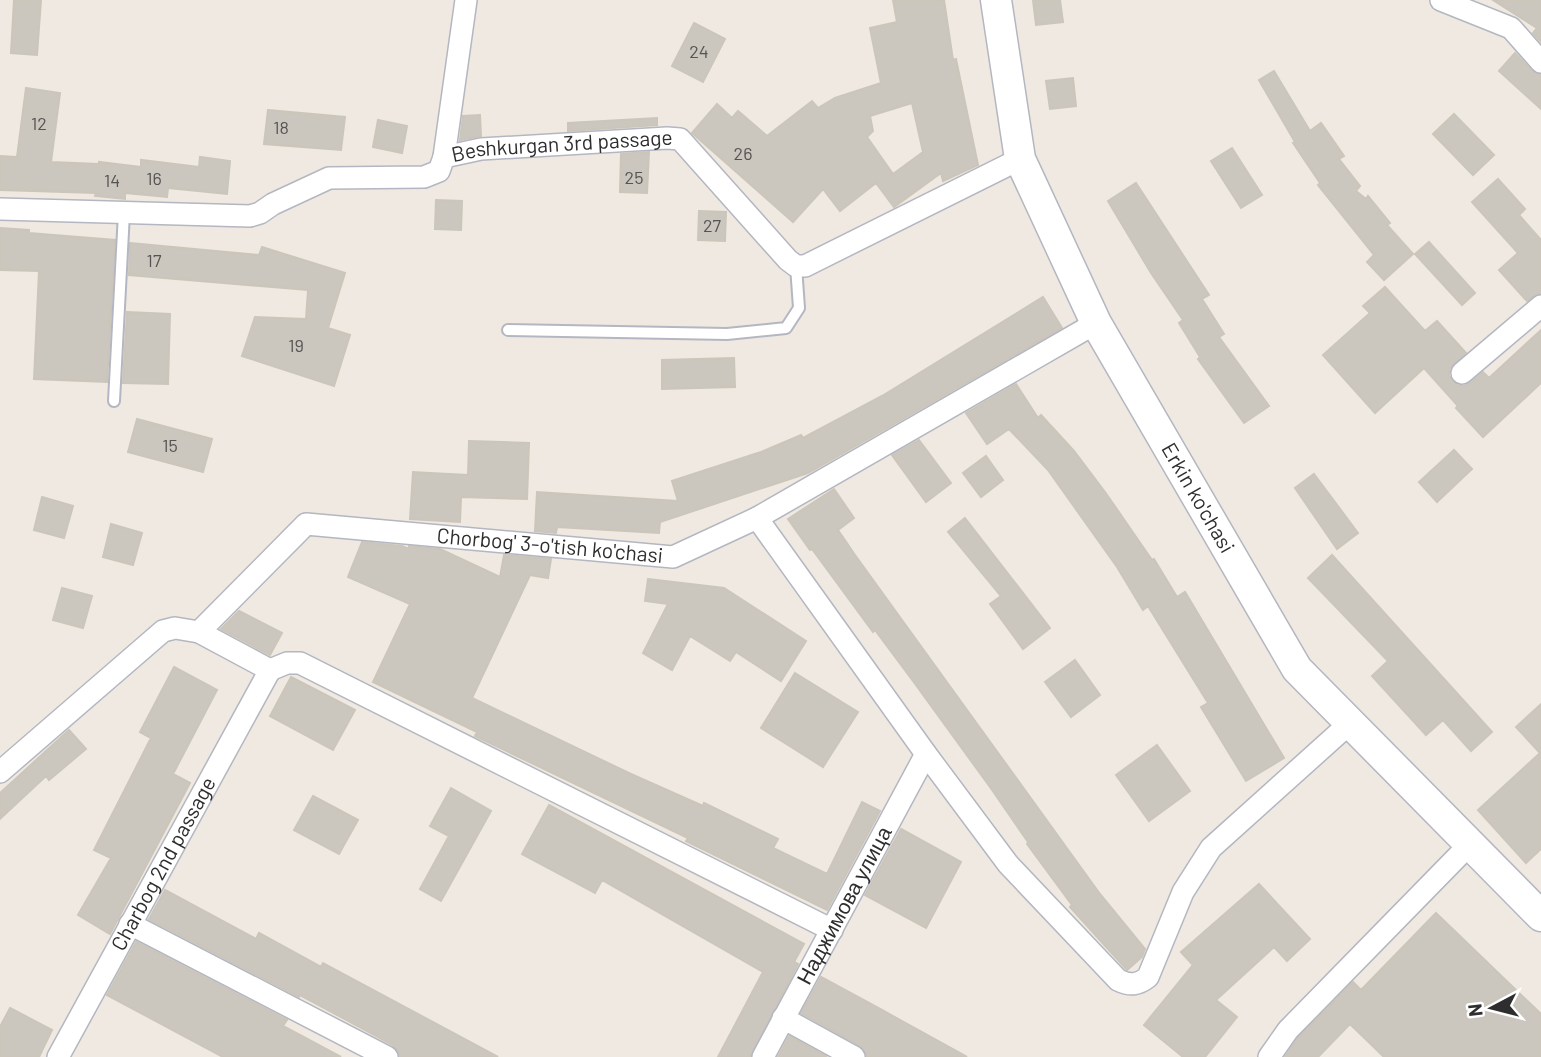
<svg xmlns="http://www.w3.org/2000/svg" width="1541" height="1057" font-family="Barlow,sans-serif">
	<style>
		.building { fill: #cbc7bf; stroke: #cbc5ba; stroke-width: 2; fill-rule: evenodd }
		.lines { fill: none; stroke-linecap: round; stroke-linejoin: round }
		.lane-casing { stroke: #b4b7c1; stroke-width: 14 }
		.street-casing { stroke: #b4b7c1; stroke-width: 24 }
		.secondary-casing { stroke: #b4b7c1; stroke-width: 33 }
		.lane { stroke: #fff; stroke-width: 10 }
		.street { stroke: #fff; stroke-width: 21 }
		.secondary { stroke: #fff; stroke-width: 30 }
		.labels { text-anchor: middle; stroke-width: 5; stroke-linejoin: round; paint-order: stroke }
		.number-label { font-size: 18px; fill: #555452 }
		.street-label { font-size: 21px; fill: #2e2e2e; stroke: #fff }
	</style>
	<rect width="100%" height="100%" fill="#efe9e1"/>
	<path class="building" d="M 14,0 L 41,0 L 37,55 L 11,53 Z
		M 893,0 L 944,0 L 953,60 L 956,59 L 978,165 L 943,181 L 941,173 L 894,207 L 876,183 L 840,211 L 823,189 L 793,222 L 692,133 L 717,104 L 732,118 L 738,111 L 767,136 L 812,101 L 818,108 L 835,98 L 881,83 L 870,28 L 897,22 ZM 912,103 L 923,152 L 893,174 L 867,137 L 873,131 L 870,116 Z
		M 1033,0 L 1060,0 L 1063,22 L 1036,25 Z
		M 1493,0 L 1541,0 L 1541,42 L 1533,33 L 1537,28 Z
		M 694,23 L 725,39 L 703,82 L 672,66 Z
		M 1515,53 L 1532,71 L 1541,75 L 1541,109 L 1499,71 Z
		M 1274,71 L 1310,131 L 1321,123 L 1344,156 L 1339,159 L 1360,186 L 1356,191 L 1366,199 L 1368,196 L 1390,223 L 1387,225 L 1413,254 L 1384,280 L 1367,262 L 1374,255 L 1318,185 L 1320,183 L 1293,143 L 1295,142 L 1259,80 Z
		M 1073,78 L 1076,106 L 1050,109 L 1046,81 Z
		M 26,88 L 60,93 L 51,162 L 99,164 L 99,162 L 141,167 L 141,160 L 199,167 L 200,157 L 230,161 L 227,194 L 168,188 L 167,197 L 125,193 L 125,199 L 95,196 L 96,193 L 0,190 L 0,156 L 17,157 Z
		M 268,110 L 345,117 L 341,150 L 264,144 Z
		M 1454,114 L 1494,155 L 1473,175 L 1433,134 Z
		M 480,115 L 481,136 L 460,140 L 463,116 Z
		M 657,118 L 657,125 L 568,131 L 568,123 Z
		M 378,120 L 407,126 L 402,153 L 373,147 Z
		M 1232,148 L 1262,195 L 1241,208 L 1211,161 Z
		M 649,152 L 647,193 L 620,192 L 621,154 Z
		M 1498,179 L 1525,209 L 1519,215 L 1541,240 L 1541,293 L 1527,301 L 1499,270 L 1518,253 L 1472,202 Z
		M 1136,183 L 1209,295 L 1202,299 L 1224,334 L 1219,337 L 1269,406 L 1244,423 L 1198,359 L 1200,357 L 1179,323 L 1183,320 L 1151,273 L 1108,201 Z
		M 436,200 L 462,201 L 461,230 L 435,229 Z
		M 699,211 L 726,212 L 725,241 L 698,240 Z
		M 0,228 L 29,230 L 29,233 L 115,240 L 107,382 L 34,379 L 39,271 L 0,270 Z
		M 1429,242 L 1475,293 L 1462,305 L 1415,254 Z
		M 130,243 L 259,255 L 262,247 L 345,273 L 328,328 L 350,335 L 334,386 L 242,356 L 255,317 L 306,319 L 308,290 L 129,275 Z
		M 1385,287 L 1425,331 L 1437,321 L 1466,353 L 1449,369 L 1449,376 L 1457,385 L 1464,386 L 1470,383 L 1483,372 L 1489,378 L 1541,330 L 1541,383 L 1483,437 L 1456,408 L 1458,406 L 1424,368 L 1375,413 L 1323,355 L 1370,313 L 1363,306 Z
		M 1043,297 L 1062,328 L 808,473 L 660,522 L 659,533 L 557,527 L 556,533 L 535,531 L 537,492 L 678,501 L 672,481 L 761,452 L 801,435 L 803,438 L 882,396 Z
		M 127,312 L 170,314 L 168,384 L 123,383 Z
		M 734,358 L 735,387 L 662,389 L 662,360 Z
		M 1016,384 L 1038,418 L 1041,415 L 1074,451 L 1105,492 L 1152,560 L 1154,559 L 1177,597 L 1185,592 L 1284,758 L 1246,781 L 1201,707 L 1208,703 L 1148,606 L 1143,610 L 1117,567 L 1048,470 L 1009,429 L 987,444 L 966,413 Z
		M 137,419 L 212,439 L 203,472 L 128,452 Z
		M 919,440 L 951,483 L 926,502 L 892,455 Z
		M 469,441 L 529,443 L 527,499 L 461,497 L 460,522 L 410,519 L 413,472 L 468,475 Z
		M 1454,450 L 1472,469 L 1437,502 L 1419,482 Z
		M 986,456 L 1003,480 L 981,497 L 963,473 Z
		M 1314,474 L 1358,533 L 1337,549 L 1295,488 Z
		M 834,489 L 854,518 L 838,530 L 855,555 L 1100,894 L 1145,949 L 1142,957 L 1127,970 L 1070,907 L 1072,905 L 1027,844 L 1028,842 L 990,787 L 913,681 L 875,630 L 873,632 L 812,549 L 810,550 L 788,519 Z
		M 42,497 L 73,506 L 64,538 L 34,530 Z
		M 965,518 L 1050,628 L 1023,649 L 990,604 L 1001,596 L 948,532 Z
		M 111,524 L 142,533 L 133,565 L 103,557 Z
		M 362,542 L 402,546 L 409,549 L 409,546 L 440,549 L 500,577 L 504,555 L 551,559 L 548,578 L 530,575 L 472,698 L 631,774 L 703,806 L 704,803 L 778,839 L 773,848 L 827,874 L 862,802 L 880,811 L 827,910 L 686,841 L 688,838 L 475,736 L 477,732 L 373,682 L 410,604 L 348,577 Z
		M 1332,555 L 1492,732 L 1471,751 L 1443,720 L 1426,735 L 1372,676 L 1388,661 L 1308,578 Z
		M 648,579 L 724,588 L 806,641 L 781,681 L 736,652 L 730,661 L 690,636 L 672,670 L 643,653 L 668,604 L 645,601 Z
		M 62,588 L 92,596 L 83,628 L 53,620 Z
		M 239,611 L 282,633 L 270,655 L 221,629 Z
		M 1075,660 L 1100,695 L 1071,717 L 1045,682 Z
		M 174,667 L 217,690 L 173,774 L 190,783 L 110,934 L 78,915 L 111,858 L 94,850 L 151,738 L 140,732 Z
		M 795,673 L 858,712 L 823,767 L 761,728 Z
		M 291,677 L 355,710 L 333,750 L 270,716 Z
		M 1541,704 L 1541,849 L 1526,863 L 1478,810 L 1540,753 L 1516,727 Z
		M 69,730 L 86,749 L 49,780 L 46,776 L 0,819 L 0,793 Z
		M 1157,745 L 1190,791 L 1149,821 L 1116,775 Z
		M 451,788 L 491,811 L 441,901 L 420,889 L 449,836 L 430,826 Z
		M 313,796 L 358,820 L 339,854 L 294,830 Z
		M 549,805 L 804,944 L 794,962 L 798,964 L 750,1057 L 718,1057 L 763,972 L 602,880 L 595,893 L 522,854 Z
		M 901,829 L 961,862 L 926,928 L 865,895 Z
		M 1259,884 L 1310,939 L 1287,961 L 1274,947 L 1216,1000 L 1237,1017 L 1205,1057 L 1183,1057 L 1144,1025 L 1193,965 L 1181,952 Z
		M 165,890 L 256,939 L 259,933 L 321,967 L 323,963 L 498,1057 L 400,1057 L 398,1051 L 393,1045 L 300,995 L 299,997 L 149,919 Z
		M 1436,913 L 1541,1014 L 1541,1057 L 1384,1057 L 1350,1024 L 1318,1057 L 1285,1057 L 1298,1038 L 1353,982 L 1361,990 Z
		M 136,942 L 287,1020 L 283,1026 L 341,1057 L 223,1057 L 107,995 Z
		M 821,977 L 882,1010 L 967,1057 L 867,1057 L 865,1051 L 860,1046 L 801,1013 Z
		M 10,1008 L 52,1030 L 39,1057 L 0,1057 L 0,1027 Z
		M 789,1036 L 827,1057 L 778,1057 Z"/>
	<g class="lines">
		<g class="lane-casing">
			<path id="lane" d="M 508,330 L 727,334 L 786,328 L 799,308 L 796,266
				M 114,401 L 124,213"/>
		</g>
		<g class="street-casing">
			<g id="street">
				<path d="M 1441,0 L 1511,28 L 1541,62"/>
				<path d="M 444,157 L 466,0"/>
				<path id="s1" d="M 0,209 L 250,216 L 260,213 L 273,204 L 329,178 L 424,177 L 439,171 L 444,157 L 481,149 L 667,138 L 680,139 L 788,260 L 796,266 L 805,266 L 1020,159"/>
				<path d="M 1462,373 L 1541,306"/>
				<path d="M 757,518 L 926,754 L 1008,864 L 1118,980 C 1130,986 1138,985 1148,977 L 1183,892 L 1211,848 L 1350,723"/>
				<path id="s2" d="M 199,632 L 306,524 L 673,557 L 757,518 L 1096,323"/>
				<path d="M 0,772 L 163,631 L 175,628 L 199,632 L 270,670 L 287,663 L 300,663 L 832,930"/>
				<path d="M 130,924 L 387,1057"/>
				<path d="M 783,1018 L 854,1057"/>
				<path id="s3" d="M 58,1057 L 270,670"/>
				<path id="s4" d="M 763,1057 L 926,754"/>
				<path d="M 1269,1057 L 1288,1030 L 1470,844"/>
			</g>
		</g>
		<g class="secondary-casing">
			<g id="secondary">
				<path id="s5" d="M 996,0 L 1020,159 L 1096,323 L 1297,669 L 1541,916"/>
			</g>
		</g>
		<use href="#lane" class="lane"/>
		<use href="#street" class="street"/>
		<use href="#secondary" class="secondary"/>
	</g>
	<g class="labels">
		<g class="number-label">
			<text x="699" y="58">24</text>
			<text x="39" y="130">12</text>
			<text x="281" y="134">18</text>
			<text x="743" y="160">26</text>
			<text x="634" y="184">25</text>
			<text x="154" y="185">16</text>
			<text x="112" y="187">14</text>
			<text x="712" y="232">27</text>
			<text x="154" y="267">17</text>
			<text x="296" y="352">19</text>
			<text x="170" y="452">15</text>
		</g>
		<g class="street-label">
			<text dy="7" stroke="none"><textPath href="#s1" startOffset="583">Beshkurgan 3rd passage</textPath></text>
			<text dy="7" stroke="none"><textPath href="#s5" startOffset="544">Erkin ko'chasi</textPath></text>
			<text dy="7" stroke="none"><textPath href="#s2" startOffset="397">Chorbog' 3-o'tish ko'chasi</textPath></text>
			<text dy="7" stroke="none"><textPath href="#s3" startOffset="220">Charbog 2nd passage</textPath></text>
			<text dy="7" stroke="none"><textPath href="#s4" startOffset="172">Наджимова улица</textPath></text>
		</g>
	</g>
	<g transform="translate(1492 1008) rotate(263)" stroke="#ffffff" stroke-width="5" paint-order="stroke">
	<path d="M0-5L12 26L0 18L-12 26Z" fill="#2e2e2e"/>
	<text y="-10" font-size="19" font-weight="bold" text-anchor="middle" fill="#2e2e2e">N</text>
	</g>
</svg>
